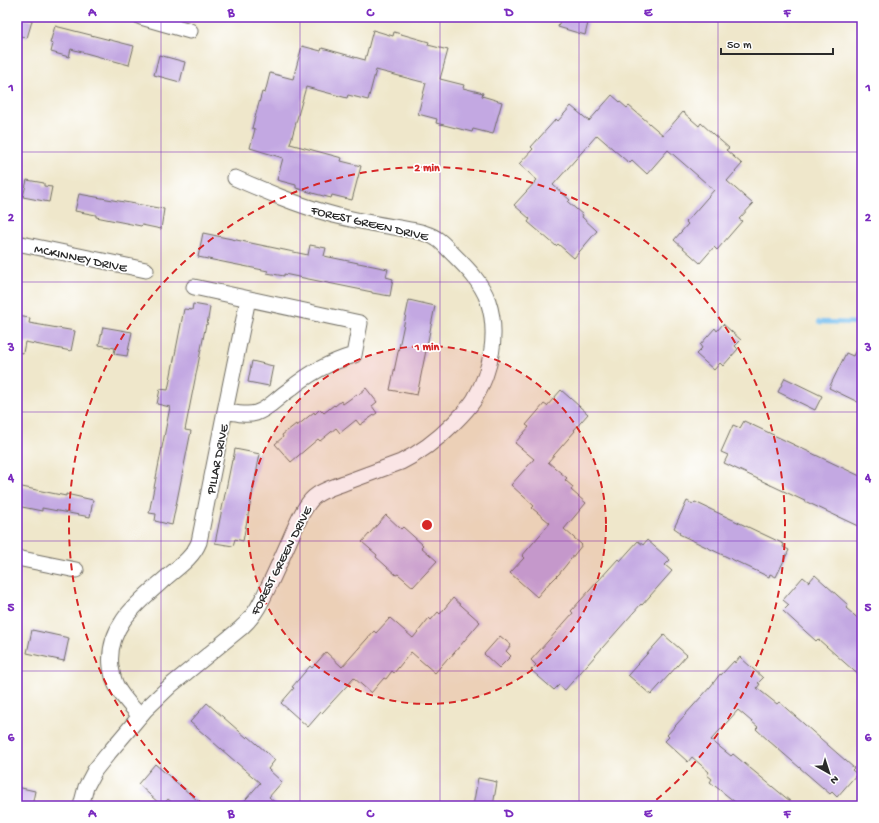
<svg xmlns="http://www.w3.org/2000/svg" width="879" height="823" font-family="'Gochi Hand',sans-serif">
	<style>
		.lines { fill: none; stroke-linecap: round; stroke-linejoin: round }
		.stream { stroke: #78c0f0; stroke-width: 4.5 }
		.building { fill: #c3a8e2 }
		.minor-casing { stroke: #706d63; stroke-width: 17 }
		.minor { stroke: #fff; stroke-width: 15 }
		.grid { fill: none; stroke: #7b2cbf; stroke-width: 1; stroke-opacity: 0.55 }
		.ring { fill: none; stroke: #d62828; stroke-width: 2; stroke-dasharray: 7 5 }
		.labels { text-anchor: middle; stroke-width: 3.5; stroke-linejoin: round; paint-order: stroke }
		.street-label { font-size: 13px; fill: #2b2b2b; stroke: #fff }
		.centre { fill: #d62828; stroke: #fff; stroke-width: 2 }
		.ring-label { font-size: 12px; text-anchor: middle; font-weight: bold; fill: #d62828; stroke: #fff; stroke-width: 3.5; stroke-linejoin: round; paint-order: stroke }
		.neatline { fill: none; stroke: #7b2cbf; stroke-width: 1.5 }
		.grid-label { font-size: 13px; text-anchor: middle; font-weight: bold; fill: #7b2cbf }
	</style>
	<rect width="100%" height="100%" fill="#fff"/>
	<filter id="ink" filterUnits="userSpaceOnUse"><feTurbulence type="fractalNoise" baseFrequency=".025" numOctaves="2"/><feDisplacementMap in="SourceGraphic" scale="8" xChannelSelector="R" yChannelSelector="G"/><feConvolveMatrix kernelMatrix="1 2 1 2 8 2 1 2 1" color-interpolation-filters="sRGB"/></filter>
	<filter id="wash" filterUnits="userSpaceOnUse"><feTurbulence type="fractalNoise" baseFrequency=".012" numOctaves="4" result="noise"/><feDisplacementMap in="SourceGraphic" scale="16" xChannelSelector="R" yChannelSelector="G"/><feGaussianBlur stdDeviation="0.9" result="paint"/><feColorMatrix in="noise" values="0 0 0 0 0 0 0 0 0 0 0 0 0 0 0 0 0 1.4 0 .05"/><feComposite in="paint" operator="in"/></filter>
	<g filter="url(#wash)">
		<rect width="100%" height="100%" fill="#efe7cb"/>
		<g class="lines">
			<path class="stream" d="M 819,322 L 862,323"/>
		</g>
		<g id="blocks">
			<path class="building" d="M 17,17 L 32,21 L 27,38 L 17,35 Z
				M 561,17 L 569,17 L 588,23 L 585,35 L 558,27 Z
				M 55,26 L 134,46 L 129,65 L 71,49 L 69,57 L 51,52 L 53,44 L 50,43 Z
				M 373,30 L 393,36 L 394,32 L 429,42 L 428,45 L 448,50 L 440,79 L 464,85 L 463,88 L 483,93 L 482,96 L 502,102 L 493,134 L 473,129 L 472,132 L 436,123 L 437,119 L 418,114 L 426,83 L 376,70 L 368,100 L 348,95 L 347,98 L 306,87 L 290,144 L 342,158 L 341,161 L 361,166 L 352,200 L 332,195 L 331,198 L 316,194 L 296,188 L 296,185 L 277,180 L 283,158 L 250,148 L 255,129 L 252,128 L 262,92 L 265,93 L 270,73 L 293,79 L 302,46 L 321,51 L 322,48 L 365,60 Z
				M 159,55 L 185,62 L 180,82 L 154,75 Z
				M 612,95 L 627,108 L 629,106 L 663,135 L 683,112 L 699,126 L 701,123 L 713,134 L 729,148 L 726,150 L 742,164 L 727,181 L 753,204 L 739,219 L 742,221 L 717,250 L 714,247 L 700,263 L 674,240 L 688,224 L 686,222 L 714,190 L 668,150 L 647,174 L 632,160 L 629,163 L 597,135 L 553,185 L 570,200 L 568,202 L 583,215 L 582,217 L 597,231 L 574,258 L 558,244 L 556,246 L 528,222 L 530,219 L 514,205 L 537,180 L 519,164 L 533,149 L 531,147 L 556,119 L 558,121 L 571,106 L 589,121 Z
				M 27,180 L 44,183 L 44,186 L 52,187 L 49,202 L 23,197 Z
				M 79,194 L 164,209 L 161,229 L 142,225 L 141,226 L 96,217 L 96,215 L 75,211 Z
				M 203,233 L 308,255 L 310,245 L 326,248 L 324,256 L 388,269 L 386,277 L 393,279 L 390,296 L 372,293 L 372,292 L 284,274 L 284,276 L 267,273 L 268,271 L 198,257 Z
				M 409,300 L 435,306 L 417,395 L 390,390 Z
				M 193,304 L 210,307 L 207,325 L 206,324 L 185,430 L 191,431 L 172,525 L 155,521 L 156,514 L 149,513 L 170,407 L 157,404 L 160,389 L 168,390 L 184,309 L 192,310 Z
				M 17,316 L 30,318 L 29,323 L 75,331 L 71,351 L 25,342 L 23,353 L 17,352 Z
				M 723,324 L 741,340 L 735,346 L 738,349 L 723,366 L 720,363 L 714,370 L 696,354 L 702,348 L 700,345 L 715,328 L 717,331 Z
				M 103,327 L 132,332 L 127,356 L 114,354 L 115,348 L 99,345 Z
				M 862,337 L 862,404 L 829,388 L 846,353 L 853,356 Z
				M 252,361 L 273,366 L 269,386 L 248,382 Z
				M 785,378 L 822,396 L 815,410 L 778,392 Z
				M 366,388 L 377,402 L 372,406 L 377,413 L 360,425 L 356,420 L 340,433 L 336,428 L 320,441 L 318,439 L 291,462 L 275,444 L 283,437 L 282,435 L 296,424 L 297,426 L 314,412 L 315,414 L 320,409 L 324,413 L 334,405 L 335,406 L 341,401 L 343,404 L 357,394 L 358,395 Z
				M 561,390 L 588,414 L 574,430 L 575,431 L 548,462 L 567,478 L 565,480 L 573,487 L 571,490 L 586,503 L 564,529 L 582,545 L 559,574 L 551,582 L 550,582 L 537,597 L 510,573 L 524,558 L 522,556 L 550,523 L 532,508 L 534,506 L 511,485 L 534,459 L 515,443 L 529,427 L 526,425 L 544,404 L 547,406 Z
				M 744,421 L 862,477 L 862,528 L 724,463 L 728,455 L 721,452 L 733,425 L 740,428 Z
				M 235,449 L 260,454 L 243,541 L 235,539 L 233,546 L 215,543 L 232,460 L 233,460 Z
				M 17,486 L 66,496 L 66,494 L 93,500 L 90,517 L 42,508 L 42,511 L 17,506 Z
				M 687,501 L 693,504 L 695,502 L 784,544 L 783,547 L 789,550 L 776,577 L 770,574 L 769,577 L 679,534 L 680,532 L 674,528 Z
				M 386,515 L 401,529 L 403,527 L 423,545 L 421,547 L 437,561 L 413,587 L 398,574 L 396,575 L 376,557 L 377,555 L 362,542 Z
				M 647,540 L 670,560 L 665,565 L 672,571 L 642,605 L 641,604 L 565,690 L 559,685 L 554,690 L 531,670 L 536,665 L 531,660 L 573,613 L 571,611 L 618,559 L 620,561 L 638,541 L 643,545 Z
				M 815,575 L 848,605 L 846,608 L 862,622 L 862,678 L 818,639 L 816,641 L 783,611 L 789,605 L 783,600 L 803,577 L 809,582 Z
				M 453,598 L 480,622 L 449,659 L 448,658 L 435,673 L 411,652 L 394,673 L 392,671 L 386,679 L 384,678 L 371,693 L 354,678 L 322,713 L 321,712 L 308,727 L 281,703 L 294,688 L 292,687 L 310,666 L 312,668 L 326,652 L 342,667 L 374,631 L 376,633 L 390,618 L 413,638 L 429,618 L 431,620 L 438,612 L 440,614 Z
				M 32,630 L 69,638 L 64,661 L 27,653 Z
				M 664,635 L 687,655 L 651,695 L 628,675 Z
				M 500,636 L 511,645 L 506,651 L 511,656 L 499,668 L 484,654 Z
				M 740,657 L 763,678 L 758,683 L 760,684 L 757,688 L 777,704 L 779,702 L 854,768 L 852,770 L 857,774 L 837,797 L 832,792 L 830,794 L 769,741 L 756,729 L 758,727 L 738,710 L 711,740 L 731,756 L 733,754 L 796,806 L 740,806 L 710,782 L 712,779 L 707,775 L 709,772 L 692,757 L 688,762 L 665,741 L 669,737 L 667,735 L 711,686 L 720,674 L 721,675 L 734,661 L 735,663 Z
				M 207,703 L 247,738 L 248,736 L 275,760 L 268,769 L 282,782 L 269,797 L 279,806 L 240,806 L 260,783 L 190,722 Z
				M 155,764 L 204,806 L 176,806 L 168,799 L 162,806 L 138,784 Z
				M 478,778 L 497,782 L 493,806 L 473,806 Z
				M 17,787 L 35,791 L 32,806 L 17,806 Z"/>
		</g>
	</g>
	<g filter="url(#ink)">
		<use href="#blocks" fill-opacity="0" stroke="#706d63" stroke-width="1"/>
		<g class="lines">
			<g class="minor-casing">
				<path id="minor" d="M 141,17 L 190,31
					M 17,243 L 146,270
					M 225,411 L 248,299
					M 17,558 L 76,570
					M 140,716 C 132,707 121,696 116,685 C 113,679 112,673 111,667 C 106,625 140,601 168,576 C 180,566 193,557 199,542 L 225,411 C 235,413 246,416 256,413 C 269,409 278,397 289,390 C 308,374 330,362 354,355 L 360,323 L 194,287
					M 81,806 L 86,787 L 95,770 L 107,755 L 146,709 L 170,686 L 241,628 C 257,614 264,596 273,577 C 280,562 287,546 294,530 C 299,519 305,505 314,497 C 322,490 334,487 344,483 C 363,476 382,469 401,462 C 422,452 438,439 454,423 C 461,416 468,409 474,400 C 491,371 499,334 488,301 C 481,281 465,266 450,251 C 446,247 442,242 437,239 C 432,235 426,234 421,232 C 390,226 357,222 327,213 C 295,204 265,191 235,178"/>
			</g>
			<use href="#minor" class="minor"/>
		</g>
	</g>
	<path class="grid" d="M 161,17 L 161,806M 300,17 L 300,806M 440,17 L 440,806M 579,17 L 579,806M 718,17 L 718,806M 17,152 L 862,152M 17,282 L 862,282M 17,412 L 862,412M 17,541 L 862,541M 17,671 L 862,671"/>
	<circle cx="427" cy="525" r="179" fill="#d62828" fill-opacity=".12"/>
	<g class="ring">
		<circle cx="427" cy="525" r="179"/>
		<path d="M204 805A358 358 0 1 1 650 805"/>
	</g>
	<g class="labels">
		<g class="street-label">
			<text transform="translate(370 222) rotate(13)" y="5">FOREST GREEN DRIVE</text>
			<text transform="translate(81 257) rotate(12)" y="5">MCKINNEY DRIVE</text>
			<text transform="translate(216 459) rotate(-79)" y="5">PILLAR DRIVE</text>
			<text transform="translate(280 560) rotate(-63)" y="5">FOREST GREEN DRIVE</text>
		</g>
	</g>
	<circle cx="427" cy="525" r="6" class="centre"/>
	<g class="ring-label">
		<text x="427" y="171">2 min</text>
		<text x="427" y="350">1 min</text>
	</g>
	<rect width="879" height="823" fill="none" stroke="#fff" stroke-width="44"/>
	<g transform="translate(829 773) rotate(141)" stroke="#ffffff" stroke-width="3" paint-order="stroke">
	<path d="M0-3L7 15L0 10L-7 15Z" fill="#2b2b2b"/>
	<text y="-6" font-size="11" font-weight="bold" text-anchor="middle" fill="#2b2b2b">N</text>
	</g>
	<path d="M721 48v6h112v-6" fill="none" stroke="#2b2b2b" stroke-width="2"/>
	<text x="727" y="48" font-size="12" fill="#2b2b2b" stroke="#ffffff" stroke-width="3" paint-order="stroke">50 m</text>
	<rect x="22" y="22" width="835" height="779" class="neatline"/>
	<g class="grid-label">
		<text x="92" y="16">A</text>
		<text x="231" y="16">B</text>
		<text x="370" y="16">C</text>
		<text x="509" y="16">D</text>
		<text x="648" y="16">E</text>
		<text x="787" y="16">F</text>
		<text x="11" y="91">1</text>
		<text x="868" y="91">1</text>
		<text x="11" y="221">2</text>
		<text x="868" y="221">2</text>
		<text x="11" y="351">3</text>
		<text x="868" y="351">3</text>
		<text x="11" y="481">4</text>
		<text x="868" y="481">4</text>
		<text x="11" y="611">5</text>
		<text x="868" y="611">5</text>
		<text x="11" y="741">6</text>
		<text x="868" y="741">6</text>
		<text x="92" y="817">A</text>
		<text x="231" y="817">B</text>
		<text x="370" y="817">C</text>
		<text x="509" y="817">D</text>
		<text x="648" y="817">E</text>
		<text x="787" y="817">F</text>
	</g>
</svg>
